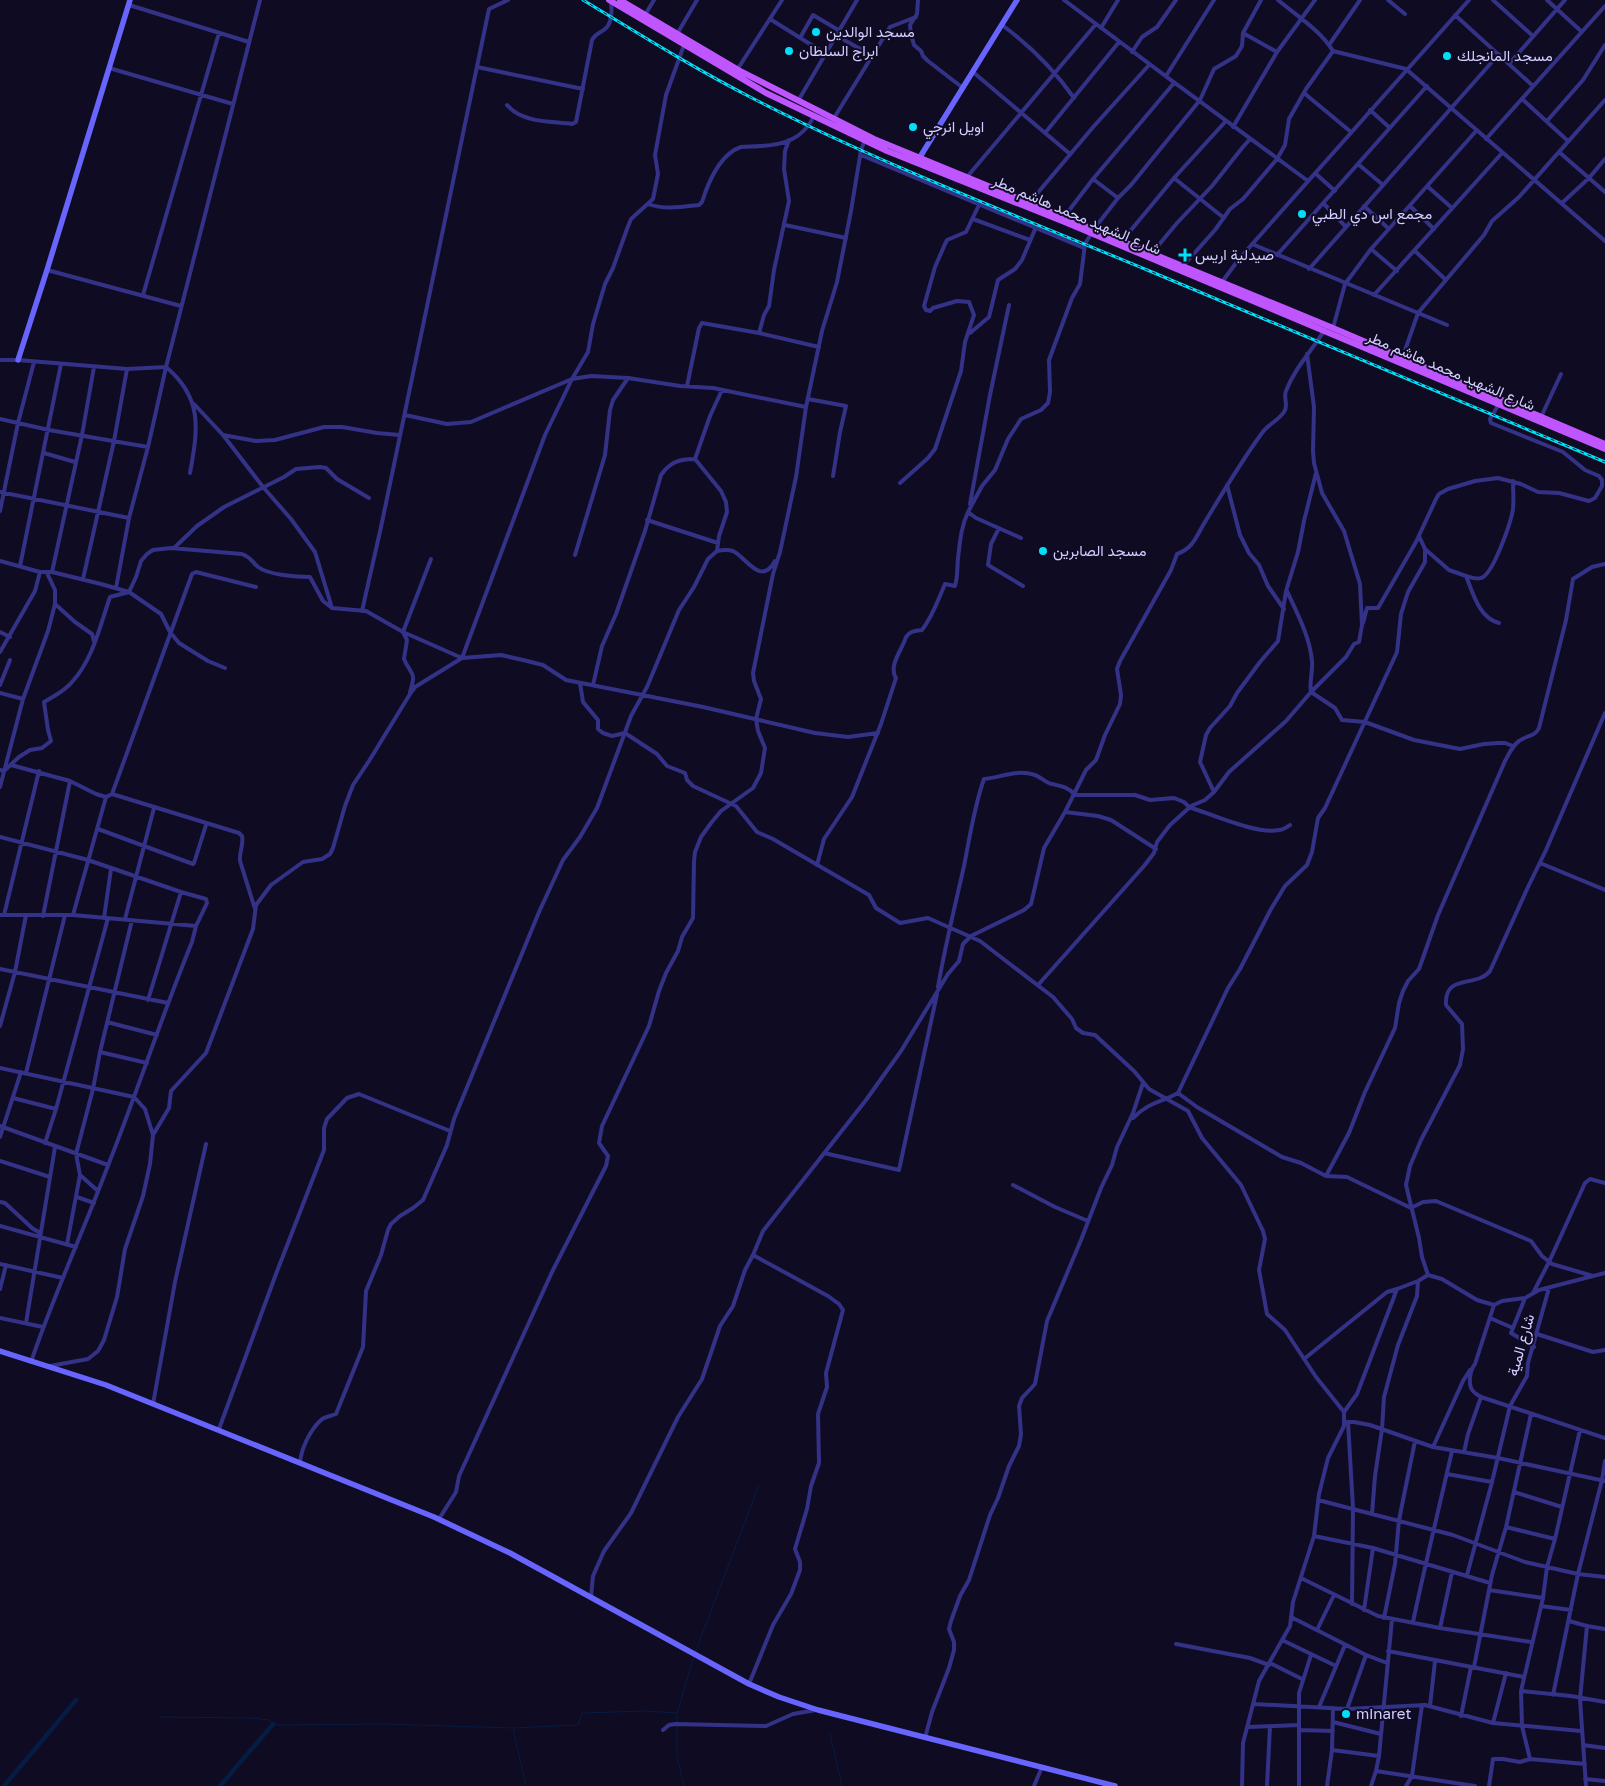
<svg xmlns="http://www.w3.org/2000/svg" width="1605" height="1786" font-family="'Golos Text',Vazirmatn,sans-serif">
	<style>
		.lines { fill: none; stroke-linecap: round; stroke-linejoin: round }
		.stream { stroke: #051c43; stroke-width: 1 }
		.canal { stroke: #051c43; stroke-width: 4.5 }
		.street { stroke: #343287; stroke-width: 4 }
		.secondary { stroke: #6865ff; stroke-width: 5.5 }
		.primary { stroke: #be55ff; stroke-width: 6 }
		.rail-casing { stroke: #00e1f9; stroke-width: 3 }
		.rail { stroke: #0f0b23; stroke-width: 1; stroke-dasharray: 4; stroke-linecap: butt }
		.poi-dot { fill: #00e1f9; stroke: #0f0b23; stroke-width: 2 }
		.labels { text-anchor: middle; stroke-width: 4; stroke-linejoin: round; paint-order: stroke }
		.poi-label { font-size: 15px; fill: #d3ceff; stroke: #0f0b23; text-anchor: start }
		.street-label { font-size: 15px; fill: #d3ceff; stroke: #0f0b23 }
	</style>
	<rect width="100%" height="100%" fill="#0f0b23"/>
	<g class="lines">
		<path class="stream" d="M 695,1653 L 759,1485
			M 160,1717 L 252,1718 L 269,1720 L 273,1724 L 280,1725 L 383,1724 L 513,1728 L 578,1725 L 582,1713 L 645,1711 L 677,1713 L 694,1656
			M 677,1722 L 677,1714
			M 677,1726 L 677,1756 L 684,1786
			M 513,1729 L 526,1786
			M 830,1734 L 842,1786"/>
		<path class="canal" d="M 4,1786 L 76,1700
			M 220,1786 L 273,1724"/>
		<path class="street" d="M 918,0 L 917,14 L 910,25 L 911,34 L 914,45 L 921,51 L 923,56 L 928,61 L 963,88
			M 1064,0 C 1145,61 1226,121 1308,181
			M 1278,0 C 1297,16 1320,30 1333,51 L 1406,69 L 1605,241
			M 1388,0 L 1405,14
			M 1493,0 L 1533,36
			M 1547,0 L 1582,32
			M 129,5 L 249,42
			M 645,15 L 654,0
			M 1455,15 L 1533,86
			M 770,19 L 826,54
			M 1002,25 C 1029,45 1055,71 1074,98
			M 1101,28 L 1118,0
			M 1243,33 L 1277,52
			M 677,34 L 697,0
			M 837,36 L 873,56
			M 800,38 L 813,15 L 840,31
			M 1329,45 L 1360,0
			M 1132,52 L 1142,37 L 1157,27 L 1176,0
			M 1509,64 L 1565,0
			M 477,67 L 583,89
			M 109,68 L 233,104
			M 737,70 L 782,0
			M 973,72 L 1070,154
			M 1166,76 L 1214,0
			M 1304,93 L 1351,132
			M 1522,99 L 1568,141
			M 798,101 L 857,0
			M 507,105 C 523,123 549,121 572,124 L 576,122 L 592,40 C 595,34 600,33 605,29 C 612,24 612,10 611,2
			M 1370,110 L 1390,128
			M 834,118 L 890,27 L 916,17
			M 1547,121 L 1583,80 L 1605,45
			M 1233,127 L 1277,52 L 1315,0
			M 1045,133 L 1119,42
			M 1486,139 L 1605,6
			M 1559,152 L 1605,192
			M 861,155 L 1084,248
			M 1358,164 L 1383,185
			M 1315,173 L 1335,191
			M 967,177 L 1096,24
			M 1174,178 L 1224,218
			M 1093,179 L 1118,198
			M 1427,186 L 1452,208
			M 1030,202 L 1094,126 L 1149,65
			M 1562,203 L 1589,178 L 1605,159
			M 648,204 C 664,210 682,207 699,205 L 702,202 C 708,183 720,154 741,147 C 747,146 754,147 760,146 C 784,145 803,139 814,116
			M 1324,204 L 1346,227
			M 1364,206 L 1389,229
			M 1410,206 L 1434,229
			M 1064,217 L 1093,179 L 1174,83
			M 973,219 L 1030,240
			M 785,225 L 846,238
			M 1094,229 L 1118,198 L 1131,185 L 1200,100 L 1214,69 L 1236,56 L 1242,46 L 1243,33 L 1261,0
			M 1122,241 L 1174,178 L 1225,122
			M 1252,244 L 1447,325
			M 1371,249 L 1397,271
			M 1415,251 L 1446,280
			M 1152,253 L 1177,223 L 1212,186 L 1242,148 L 1250,139
			M 1277,255 L 1427,86
			M 1183,266 L 1215,230 L 1230,209 L 1243,199 L 1277,159 L 1285,145 L 1289,119 L 1306,89 L 1333,51
			M 1309,269 L 1499,54
			M 47,270 L 181,306
			M 1222,282 L 1239,259 L 1469,0
			M 143,295 L 219,33
			M 1374,295 L 1502,153
			M 1333,328 L 1345,284 L 1371,249 L 1477,130
			M 759,333 L 764,315 L 769,306 L 774,270 L 789,201 L 784,169 L 785,151 L 789,140
			M 970,333 L 989,317 L 998,280 L 1015,269 L 1022,260 L 1036,227
			M 1402,359 L 1418,313 L 1484,235 L 1492,221 L 1519,197 L 1605,100
			M 0,360 L 18,360 L 127,369 L 166,367 C 203,398 198,429 190,473
			M 687,386 L 699,328 L 702,323 L 759,333 L 819,347
			M 808,399 L 846,406 L 840,432 L 833,476
			M 194,404 L 223,435 L 263,487 L 291,519 L 315,552 L 332,608
			M 405,415 L 447,424 L 471,422 L 572,379 L 591,376 L 628,378 L 680,386 L 713,388 L 806,407
			M 1541,417 L 1561,374
			M 0,419 L 49,430 L 148,447
			M 223,435 L 256,441 L 275,440 L 324,427 L 342,427 L 377,433 L 400,435
			M 44,453 L 75,462
			M 900,483 L 928,458 L 935,449 L 961,371 L 965,342 L 974,315 L 969,302 L 957,301 L 933,308 L 930,311 L 926,310 L 924,306 L 935,267 L 945,244 L 947,240 L 966,232 L 979,205
			M 1227,485 L 1240,535 L 1249,553 L 1259,565 L 1268,586 L 1284,609
			M 0,492 L 129,518
			M 970,504 L 990,395 L 1009,305
			M 0,511 L 18,423 L 34,362
			M 647,520 L 718,543
			M 999,528 L 991,544 L 988,565 L 1023,586
			M 1021,538 L 976,518 L 968,512 L 982,486 L 995,470 L 1008,439 L 1021,419 L 1041,410 L 1048,403 L 1050,392 L 1049,360 L 1072,298 L 1080,284 L 1085,244 L 1091,234
			M 174,548 L 197,526 L 224,507 L 284,477 L 296,469 L 320,467 L 326,468 L 337,479 L 369,498
			M 1425,549 L 1449,570 L 1466,576 C 1473,593 1479,618 1499,623
			M 717,551 C 722,550 727,549 733,551 C 746,557 761,587 775,561
			M 575,555 L 605,455 L 610,410 L 613,400 L 628,378
			M 0,561 L 40,572 L 52,572 L 101,584 L 129,592 L 161,614 L 170,632 L 179,643 L 208,661 L 225,668
			M 20,566 L 61,364
			M 52,572 L 82,435 L 94,367
			M 1466,576 C 1470,577 1476,580 1481,578 C 1493,575 1511,522 1513,509 C 1514,500 1513,490 1513,481
			M 83,579 L 114,441 L 127,369
			M 116,588 L 129,518 L 148,447 L 166,367 L 260,0
			M 1287,591 C 1297,613 1310,637 1312,661 C 1313,672 1309,682 1311,692 L 1335,708 L 1342,720 L 1365,722 L 1414,740 L 1460,749 L 1484,744 L 1499,743 L 1505,743 L 1513,746
			M 55,604 L 75,622 L 92,634 L 94,641
			M 362,611 L 381,527 L 489,9 L 508,0
			M 1363,623 L 1367,608 L 1378,608 L 1416,542 L 1436,499 L 1439,494 L 1448,489 L 1475,481 L 1498,478 L 1521,484 L 1538,492 L 1559,493 L 1589,501 L 1595,498 L 1602,486 L 1602,480 L 1599,476 L 1585,470 L 1563,452 L 1491,423 L 1490,419 L 1499,404
			M 0,632 L 10,637
			M 0,652 L 35,591 L 40,572
			M 580,683 L 583,702 L 598,720 L 598,729 L 603,733 L 612,736 L 625,733 L 657,754 L 667,766 L 685,773 L 687,780 L 693,786 L 736,806 L 757,832 L 773,839 L 869,895 L 876,908 L 900,923 L 928,918 L 980,941 L 1053,997 L 1072,1019 L 1076,1028 L 1083,1033 L 1095,1035 L 1134,1071 L 1149,1089 L 1188,1111 L 1202,1138 L 1241,1185 L 1263,1231 L 1265,1239 L 1259,1270 L 1267,1314 L 1285,1330 L 1316,1377 L 1344,1412 L 1344,1426 L 1328,1458 L 1319,1494 L 1314,1536 L 1293,1602 L 1290,1626 L 1259,1681 L 1243,1743 L 1242,1786
			M 0,685 L 10,660
			M 593,685 L 602,646 L 616,614 L 645,531 L 661,475 C 670,462 679,459 695,459
			M 410,692 C 417,670 411,676 404,659 L 407,640 L 403,632 L 431,559
			M 0,693 L 23,699
			M 11,765 L 70,781 L 96,794 L 106,797 L 112,794 L 239,833 L 242,836 C 244,844 239,852 240,861 L 255,909
			M 0,770 L 4,771 L 19,757 L 30,750 L 42,748 L 51,741 L 48,730 L 44,702 C 54,696 65,691 72,682 C 93,659 100,626 110,597 L 129,592 L 136,577 L 141,561 L 147,554 L 153,550 L 171,548 L 242,554 C 252,558 251,561 258,567 C 269,575 296,577 310,577 L 323,601 L 332,608 L 366,611 L 403,632 L 462,658 L 501,655 L 523,660 L 543,665 L 566,680 L 703,707 L 815,733 L 848,737 L 878,733
			M 0,787 L 23,699 L 48,631 L 55,604 L 55,590 L 47,573
			M 1214,792 L 1200,762 L 1206,735 L 1210,728 L 1230,706 L 1237,693 L 1260,662 L 1278,641 L 1286,591 L 1298,552 L 1304,521 L 1316,473
			M 112,794 L 192,574 L 196,572 L 256,587
			M 1073,795 L 1135,795 L 1150,800 L 1174,798 L 1184,802 L 1189,807 C 1211,814 1258,835 1279,830 C 1283,830 1287,827 1290,825
			M 1065,812 L 1098,816 L 1111,820 L 1156,849
			M 98,829 L 193,864 L 194,863 L 206,825
			M 0,837 L 88,860 L 181,892 L 206,899 L 207,903 L 196,926 L 192,942 C 162,1015 138,1090 109,1163 C 84,1230 54,1294 31,1362
			M 1540,863 L 1605,890
			M 817,865 L 824,839 L 852,797 L 881,724 L 896,678 C 888,666 902,650 906,637 C 910,631 915,631 922,630 C 933,616 938,600 945,584 L 955,586 C 958,576 957,568 958,558 C 960,542 961,527 968,512
			M 0,915 L 73,915 L 196,926
			M 4,915 L 39,771
			M 73,915 L 106,797
			M 43,916 L 70,781
			M 104,918 L 111,869
			M 125,919 L 154,808
			M 0,969 L 168,1003
			M 1038,985 L 1144,866 L 1154,853 L 1157,842 L 1170,825 L 1191,806 L 1205,800 L 1214,792 L 1229,772 L 1286,721 L 1311,692 L 1346,657 L 1354,644 L 1359,642 L 1362,625 L 1360,584 L 1344,531 L 1322,493 L 1314,463 L 1313,451 L 1314,407 L 1307,354
			M 938,987 C 945,946 955,906 964,866 C 970,836 974,807 984,779 C 1003,777 1016,769 1035,775 C 1041,777 1046,783 1052,784 C 1060,786 1069,787 1074,794
			M 148,1000 L 181,892
			M 107,1022 L 157,1035
			M 0,1026 L 15,972 L 26,915
			M 100,1052 L 147,1063
			M 0,1068 L 134,1097 L 145,1109 L 153,1135
			M 26,1073 L 65,915
			M 1178,1093 L 1197,1107 L 1282,1157 L 1301,1163 L 1326,1176 L 1347,1177 L 1411,1208
			M 13,1098 L 56,1109
			M 1133,1118 C 1149,1102 1160,1103 1178,1093 L 1228,988 L 1240,969 L 1271,909 L 1285,886 L 1307,865 L 1312,852 L 1318,818 L 1325,808 L 1397,652 L 1401,614 L 1408,592 L 1425,562 L 1425,549 L 1419,536
			M 0,1126 L 108,1165
			M 0,1137 L 21,1072
			M 45,1143 L 56,1109 L 108,918
			M 824,1153 L 899,1170 L 937,994
			M 0,1161 L 50,1177
			M 80,1175 L 98,1191
			M 1326,1176 L 1349,1133 L 1365,1092 L 1395,1028 L 1399,1003 L 1403,991 L 1408,981 L 1419,969 L 1438,915 L 1505,761 C 1509,754 1512,746 1519,741 C 1527,735 1535,737 1539,728 L 1566,620 L 1573,579 L 1592,567 L 1605,564
			M 1013,1185 L 1055,1207 L 1088,1221
			M 77,1197 L 94,1203
			M 0,1202 L 5,1203 L 32,1228 L 40,1233
			M 1411,1208 L 1423,1202 L 1436,1201 L 1531,1241 L 1542,1256 L 1552,1264 L 1593,1276
			M 0,1226 L 76,1247
			M 67,1244 L 80,1175 L 76,1154 L 93,1089 L 100,1052 L 132,920
			M 0,1264 L 63,1278
			M 1428,1275 L 1422,1257 L 1419,1238 L 1406,1185 L 1410,1166 L 1421,1140 L 1460,1065 L 1463,1049 L 1462,1024 L 1446,1005 C 1444,973 1477,988 1490,971 L 1528,887 L 1546,850 L 1605,713
			M 1428,1275 L 1442,1279 L 1477,1300 L 1494,1305 L 1502,1301 L 1525,1298 L 1539,1290 L 1605,1273
			M 0,1289 L 6,1265
			M 1533,1293 L 1549,1262 L 1585,1183 L 1590,1179 L 1605,1183
			M 1525,1298 L 1511,1333 L 1534,1347
			M 0,1318 L 43,1327
			M 1490,1318 L 1513,1328
			M 26,1323 L 55,1147
			M 1537,1334 L 1593,1352 L 1605,1350
			M 1304,1359 L 1387,1292 L 1397,1289
			M 50,1366 L 88,1359 L 98,1351 L 104,1340 L 117,1297 L 125,1249 L 143,1196 L 150,1164 L 153,1135 L 169,1108 L 171,1091 L 206,1053 L 253,929 L 256,905 L 271,885 L 303,862 L 322,859 L 330,854 L 333,848 L 345,806 L 353,785 L 369,761 L 410,694 L 415,687 L 462,658 L 545,435 L 572,379 L 588,352 L 593,324 L 605,284 L 613,268 L 627,229 L 631,219 L 653,199 L 658,174 L 655,155 L 666,95 L 684,45
			M 1481,1397 L 1605,1438
			M 153,1404 L 175,1282 L 206,1144
			M 1344,1412 L 1357,1394 L 1397,1289 L 1418,1281 L 1428,1275
			M 1345,1422 L 1354,1422 L 1370,1425 L 1433,1447 L 1498,1458 L 1605,1481
			M 1348,1422 L 1353,1508 L 1352,1604
			M 219,1429 L 276,1274 L 324,1150 L 324,1128 L 327,1119 L 347,1098 L 359,1094 L 450,1131
			M 1433,1447 L 1463,1381 L 1470,1370
			M 1464,1452 L 1468,1434 L 1481,1397 C 1480,1396 1474,1393 1474,1392 C 1467,1386 1470,1370 1475,1364 L 1494,1305
			M 300,1463 C 301,1449 310,1430 321,1420 C 324,1417 331,1416 336,1414 L 363,1347 L 366,1291 L 381,1255 L 388,1230 L 391,1224 L 400,1216 L 413,1208 L 423,1200 L 447,1145 L 454,1119 L 539,912 L 563,860 L 580,837 L 597,808 L 631,716 L 647,687 L 679,610 L 694,587 L 708,559 L 717,551 L 719,536 L 727,512 L 726,502 L 721,491 L 695,459 L 710,416 L 722,390
			M 1447,1474 L 1492,1482
			M 1514,1492 L 1562,1507
			M 1318,1500 L 1453,1535 L 1525,1562 L 1578,1574 L 1605,1577
			M 1372,1514 L 1375,1476 L 1382,1429 L 1384,1397 L 1398,1345 L 1417,1296 L 1418,1281
			M 439,1519 L 456,1492 L 459,1476 L 552,1272 L 606,1166 L 608,1156 L 599,1143 L 602,1126 L 649,1026 L 659,991 L 666,973 L 678,951 L 682,937 L 693,918 L 694,861 L 695,852 L 701,837 L 711,823 L 721,811 L 753,788 L 761,773 L 765,748 L 758,731 L 756,719 L 761,699 L 754,681 L 753,673 L 773,574 L 780,552 L 796,477 L 806,407 L 822,331 L 837,282 L 851,211 L 861,150 L 865,140
			M 1506,1527 L 1555,1539
			M 1314,1536 L 1373,1548 L 1490,1583
			M 1467,1575 L 1492,1482 L 1510,1406 L 1527,1376 L 1528,1363 L 1549,1288
			M 1301,1578 L 1378,1616 L 1440,1628 L 1531,1642
			M 1489,1590 L 1543,1598
			M 591,1597 L 593,1576 L 604,1551 L 631,1513 L 678,1417 L 702,1379 L 720,1326 L 733,1306 L 745,1270 L 753,1255 L 763,1231 L 866,1100 L 901,1051 L 948,974 L 959,961 L 963,944 L 971,936 L 1024,910 L 1031,904 L 1044,848 L 1065,812 L 1086,770 L 1096,760 L 1105,735 L 1120,704 L 1121,695 L 1117,669 L 1120,661 L 1171,570 L 1177,554 C 1191,549 1195,540 1202,527 C 1221,495 1240,463 1262,433 C 1267,425 1278,421 1284,412 C 1289,406 1283,398 1286,391 C 1295,367 1313,350 1325,329
			M 1541,1606 L 1571,1610
			M 1364,1610 L 1373,1548
			M 1291,1617 L 1366,1655 L 1387,1663
			M 1384,1618 L 1395,1564 L 1399,1520 L 1415,1441
			M 1569,1621 L 1587,1626 L 1605,1629
			M 1413,1622 C 1425,1565 1439,1508 1452,1451
			M 1440,1628 L 1452,1572
			M 1317,1630 L 1334,1595
			M 1282,1640 L 1336,1666
			M 1176,1644 L 1250,1658 L 1269,1665
			M 1388,1651 L 1524,1677
			M 1270,1663 L 1302,1679
			M 1474,1667 L 1492,1575 L 1506,1527 L 1531,1414
			M 749,1684 L 773,1625 L 791,1594 L 800,1570 L 800,1562 L 795,1549 L 807,1509 L 811,1486 L 819,1463 L 818,1414 L 827,1387 L 826,1373 L 843,1310 L 839,1304 L 828,1296 L 753,1255
			M 1521,1691 L 1571,1696 L 1605,1702
			M 1553,1695 L 1578,1574 L 1602,1480 L 1605,1461
			M 1254,1704 L 1347,1709 L 1425,1705 L 1493,1723 L 1581,1731
			M 1430,1706 L 1435,1661
			M 1319,1707 L 1345,1645
			M 1347,1709 L 1366,1655
			M 1461,1716 L 1471,1667
			M 1333,1722 L 1381,1734
			M 1493,1723 L 1506,1673
			M 1249,1727 L 1298,1725
			M 663,1730 L 669,1725 L 675,1724 L 766,1726 L 793,1714 L 816,1710
			M 1299,1730 L 1333,1731
			M 925,1738 L 932,1712 L 949,1668 L 954,1650 L 954,1642 L 949,1629 L 951,1621 L 960,1596 L 969,1580 L 990,1515 L 998,1498 L 1009,1466 L 1019,1446 L 1021,1434 L 1019,1406 L 1022,1398 L 1035,1384 L 1047,1321 L 1081,1240 L 1101,1188 L 1112,1165 L 1117,1147 L 1133,1113 L 1143,1083
			M 1583,1745 L 1605,1748
			M 1332,1750 L 1379,1756
			M 1530,1759 L 1522,1726 L 1521,1691 L 1543,1598 L 1547,1567 L 1555,1539 L 1580,1430
			M 1376,1771 L 1475,1786
			M 1585,1779 L 1605,1781
			M 1034,1786 L 1042,1767
			M 1267,1786 L 1270,1726
			M 1299,1786 L 1299,1693 L 1311,1655
			M 1327,1786 L 1332,1750 L 1333,1708
			M 1371,1786 L 1376,1771 L 1379,1756 L 1392,1619
			M 1406,1786 L 1412,1776 L 1422,1705
			M 1489,1786 L 1493,1759 L 1503,1759 L 1520,1762 L 1530,1759 L 1585,1764
			M 1586,1786 L 1580,1699 L 1587,1626"/>
		<path class="secondary" d="M 920,157 L 1017,0
			M 18,360 L 47,270 L 130,0
			M 0,1351 L 106,1385 L 434,1517 L 510,1553 L 749,1684 L 779,1697 L 818,1710 L 1115,1786"/>
		<path class="primary" d="M 609,0 L 766,93 L 887,151 L 1067,223 L 1605,449
			M 620,0 L 742,72 L 874,139 L 1333,328 L 1605,444"/>
		<g class="rail-casing">
			<path id="rail" d="M 583,0 C 639,34 695,69 754,99 C 883,165 1018,216 1152,272 C 1303,335 1454,398 1605,462"/>
		</g>
		<use href="#rail" class="rail"/>
	</g>
	<g class="poi-dot">
		<circle cx="816" cy="32" r="5"/>
		<circle cx="789" cy="51" r="5"/>
		<circle cx="1447" cy="56" r="5"/>
		<circle cx="913" cy="127" r="5"/>
		<circle cx="1302" cy="214" r="5"/>
		<path d="M1182.5 247.5h5v5h5v5h-5v5h-5v-5h-5v-5h5z"/>
		<circle cx="1043" cy="551" r="5"/>
		<circle cx="1346" cy="1714" r="5"/>
	</g>
	<g class="labels">
		<g class="poi-label">
			<text x="826" y="37">مسجد الوالدين</text>
			<text x="799" y="56">ابراج السلطان</text>
			<text x="1457" y="61">مسجد المانجلك</text>
			<text x="923" y="132">اويل انرجي</text>
			<text x="1312" y="219">مجمع اس دي الطبي</text>
			<text x="1195" y="260">صيدلية اريس</text>
			<text x="1053" y="556">مسجد الصابرين</text>
			<text x="1356" y="1719">minaret</text>
		</g>
		<g class="street-label">
			<text transform="translate(1077 215) rotate(23)" y="5">شارع الشهيد محمد هاشم مطر</text>
			<text transform="translate(1451 371) rotate(23)" y="5">شارع الشهيد محمد هاشم مطر</text>
			<text transform="translate(1521 1345) rotate(-74)" y="5">شارع المية</text>
		</g>
	</g>
</svg>
